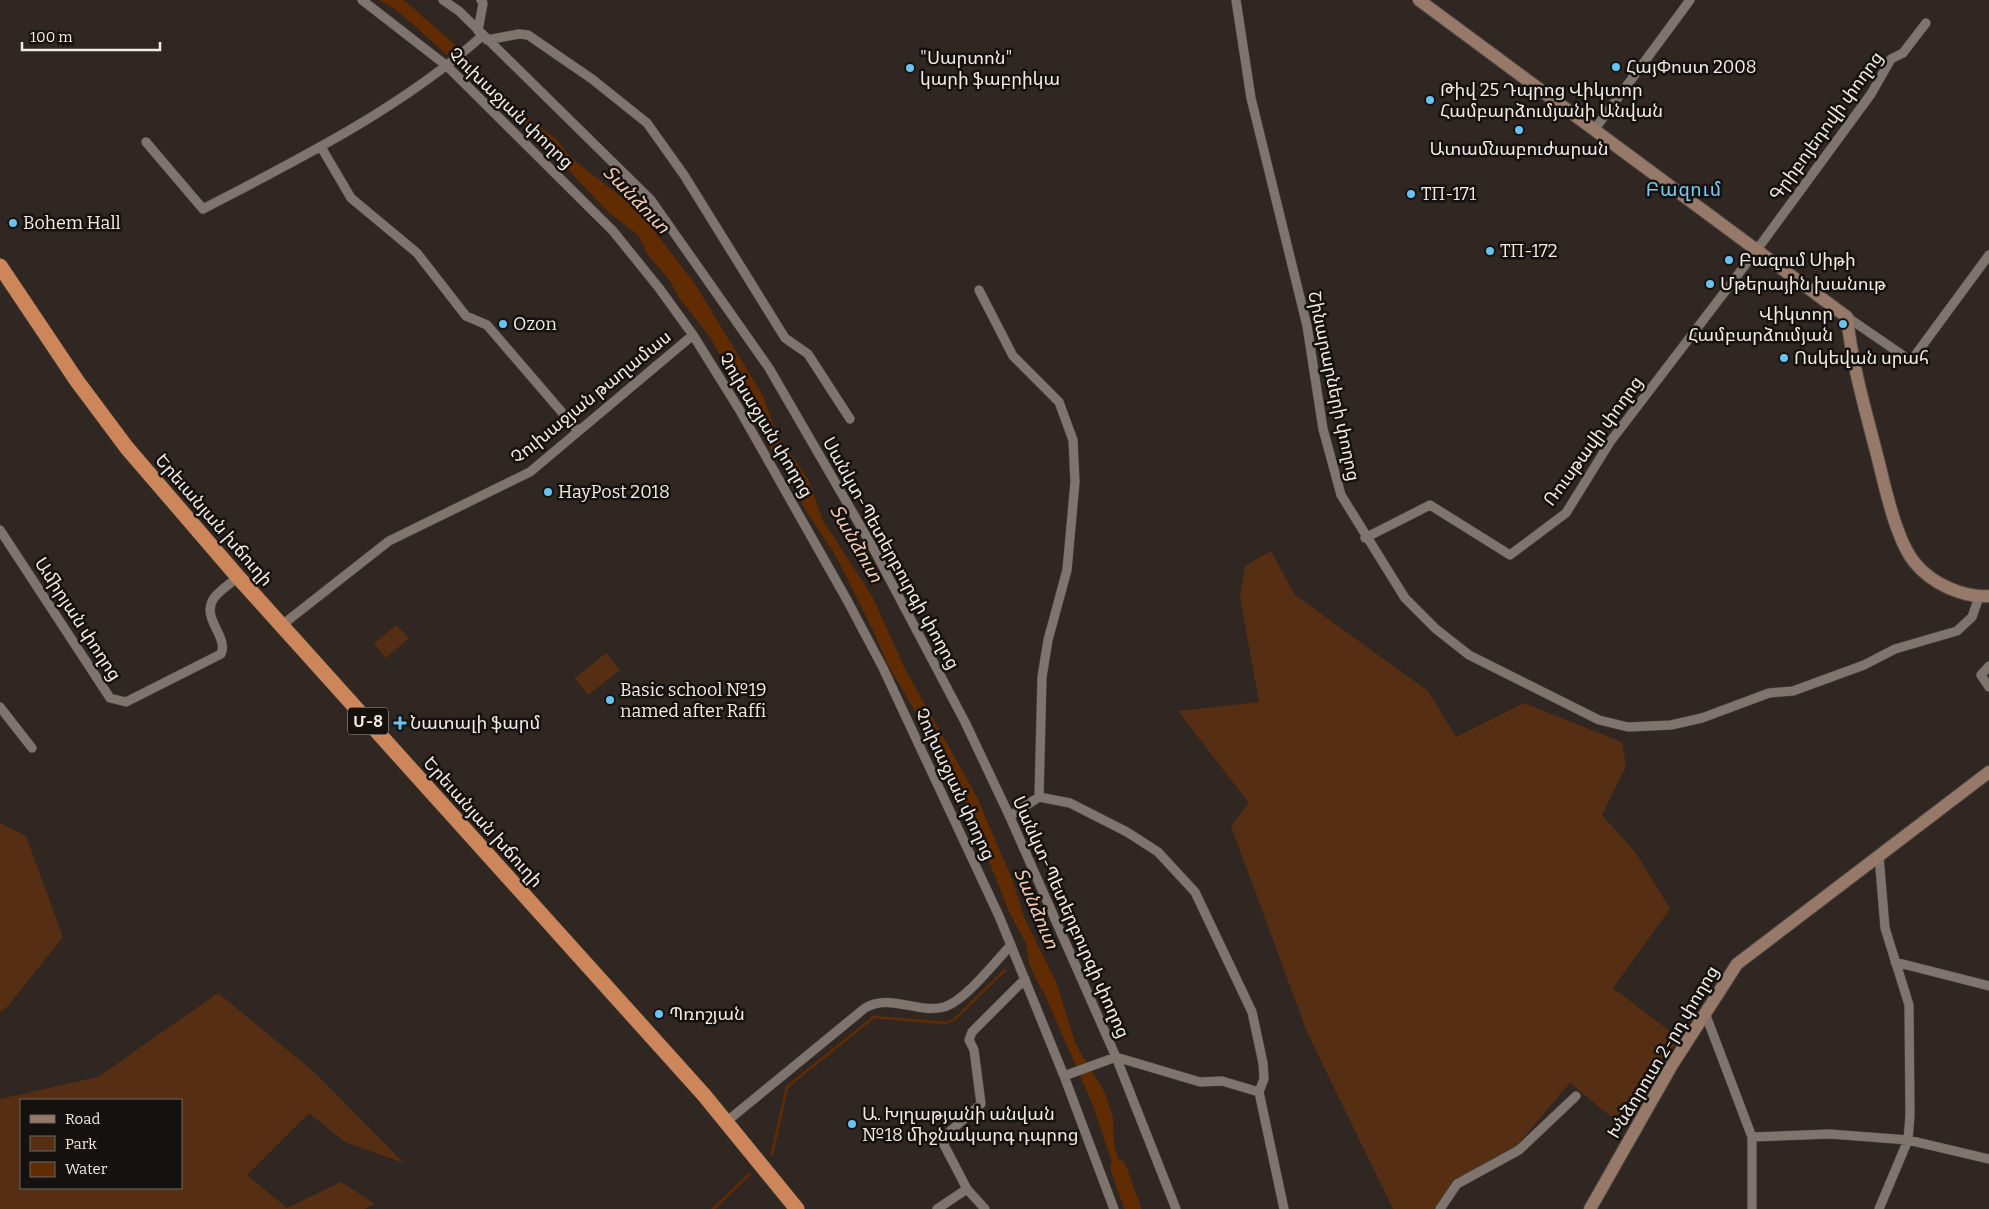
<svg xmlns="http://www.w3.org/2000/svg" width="1989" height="1209" font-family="Bitter,'Noto Sans Armenian',serif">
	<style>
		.green { fill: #562e13; fill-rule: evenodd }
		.water { fill: #612c01 }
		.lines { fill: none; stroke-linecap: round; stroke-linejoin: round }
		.stream { stroke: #612c01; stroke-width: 2.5 }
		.river { stroke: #612c01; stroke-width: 16 }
		.street-casing { stroke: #4c4540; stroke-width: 10 }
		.secondary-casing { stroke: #4c4540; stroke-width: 14 }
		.highway-casing { stroke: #4c4540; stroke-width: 16 }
		.street { stroke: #7f746e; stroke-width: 9 }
		.secondary { stroke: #967968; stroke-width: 12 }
		.highway { stroke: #cd8659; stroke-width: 15 }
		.poi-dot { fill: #69c3f1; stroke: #15110f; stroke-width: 2 }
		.labels { text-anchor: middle; stroke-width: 5; stroke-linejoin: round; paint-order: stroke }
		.shield { fill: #15110f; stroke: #afaaa6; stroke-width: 1 }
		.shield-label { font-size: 16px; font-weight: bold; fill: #f1ebe7 }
		.poi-label { font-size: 18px; fill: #f1ebe7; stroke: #15110f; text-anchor: start }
		.street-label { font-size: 18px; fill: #f1ebe7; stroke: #15110f }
		.neighbourhood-label { font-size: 19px; letter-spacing: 1px; fill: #78caf4; stroke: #15110f }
		.water-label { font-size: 19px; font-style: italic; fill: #f6cdb4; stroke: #15110f }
	</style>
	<rect width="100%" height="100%" fill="#312722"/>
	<path class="green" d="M 1271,551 L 1295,595 L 1428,691 L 1456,737 L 1524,703 L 1622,742 L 1626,766 L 1602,815 L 1636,853 L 1670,909 L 1613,988 L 1680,1039 L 1614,1119 L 1570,1083 L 1517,1145 L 1453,1181 L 1435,1209 L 1393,1209 L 1307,1032 L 1231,826 L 1249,803 L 1178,711 L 1259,702 L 1240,597 L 1245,566 Z
		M 396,625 L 409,638 L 386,658 L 374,644 Z
		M 606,653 L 620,670 L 588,695 L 575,678 Z
		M 0,823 L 26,836 L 63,937 L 8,1006 L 0,1012 Z
		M 218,993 L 314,1072 L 404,1163 L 345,1142 L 309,1113 L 247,1175 L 287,1208 L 341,1182 L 375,1204 L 364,1209 L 0,1209 L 0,1099 L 98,1077 ZM 21,1100 L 181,1100 L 181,1188 L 21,1188 Z"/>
	<path class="water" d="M 380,0 L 403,0 L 411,6 L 454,44 L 519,111 L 556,139 L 570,157 L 639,211 L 695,284 L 763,396 L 777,435 L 808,479 L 823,521 L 872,596 L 905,669 L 977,797 L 1012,879 L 1024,917 L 1056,982 L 1076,1045 L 1105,1093 L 1113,1118 L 1114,1145 L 1126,1185 L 1124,1187 L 1120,1185 L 1092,1103 L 1045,995 L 1035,977 L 1029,963 L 1026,943 L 1010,914 L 966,803 L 941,769 L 929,735 L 887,663 L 875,634 L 837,558 L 803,506 L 794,483 L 766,442 L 753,414 L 710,337 L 680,299 L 668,278 L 648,255 L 639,236 L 606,210 L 538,137 L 416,27 L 396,10 Z"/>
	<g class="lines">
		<path class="stream" d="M 772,1154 L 787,1087 L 874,1017 L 947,1023 L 955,1019 L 1005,970
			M 713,1209 L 750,1174"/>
		<path class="river" d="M 1118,1167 L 1133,1209"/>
		<g class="street-casing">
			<path id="street" d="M 362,0 L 447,66 L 613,231 L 659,288 L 693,335 L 739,409 L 847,600 L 883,668 L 999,916 L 1064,1076 L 1114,1209
				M 443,0 L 459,11 L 651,200 L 769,368 L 872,546 L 965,722 L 1009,815 L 1116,1057 L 1176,1209
				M 1236,0 L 1251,98 L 1307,326 L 1323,429 L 1341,495 L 1405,598 L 1436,629 L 1469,655 L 1599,720 L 1628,727 L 1671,725 L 1702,718 L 1769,693 L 1793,691 L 1864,665 L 1895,649 L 1957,631 L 1972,617 L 1979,597
				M 478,31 L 483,3 L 481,0
				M 487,40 L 519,34 L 528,35 L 592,79 L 647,123 L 684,175 L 785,338 L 808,354 L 850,419
				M 1594,130 L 1690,0
				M 146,142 L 203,209 C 299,159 400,109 482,36
				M 321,147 L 351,198 L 417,253 L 466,316 L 487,325 L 578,431
				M 979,290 L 1013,356 L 1059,402 L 1073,440 L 1075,482 L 1067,570 L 1048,640 L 1042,677 L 1039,797
				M 1847,317 L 1911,361 L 1989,255
				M 0,530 L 110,698 L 126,702 L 221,654 C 229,636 200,618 214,598 C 220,590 230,584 238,577
				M 1365,538 L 1430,505 L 1510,555 L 1566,513 L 1610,442 L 1756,251 L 1871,94 L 1891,59 L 1903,53 L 1926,23
				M 282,625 L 389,541 L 530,472 L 693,335
				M 1989,666 L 1981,675 L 1989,687
				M 0,707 L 32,748
				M 1010,816 L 1039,797 L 1070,803 L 1127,832 L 1158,852 L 1195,892 L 1252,1012 L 1263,1063 L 1264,1079 L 1259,1092
				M 1879,856 L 1885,928 L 1909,1005 L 1910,1115 L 1908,1140 L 1879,1209
				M 1895,962 L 1989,986
				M 1705,1013 L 1752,1137 L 1752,1209
				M 1064,1076 L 1116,1057 L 1200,1082 L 1222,1081 L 1259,1092 L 1284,1209
				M 726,1122 L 865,1008 C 890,993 917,1014 944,1007 C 965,1001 995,962 1011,945
				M 1752,1137 L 1830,1134 L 1908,1140 L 1989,1159
				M 967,1189 L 985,1209
				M 937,1209 L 967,1189 L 942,1141 L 947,1134 L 981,1104 L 974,1050 L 969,1040 L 972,1032 L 1025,979
				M 1440,1209 L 1457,1184 L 1519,1150 L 1576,1096"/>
		</g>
		<g class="secondary-casing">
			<path id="secondary" d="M 1419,0 L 1847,317 C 1852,365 1866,412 1878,459 C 1885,487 1896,540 1915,563 C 1931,583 1963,598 1989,596
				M 1590,1209 L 1672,1065 L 1737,964 L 1989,772"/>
		</g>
		<g class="highway-casing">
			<path id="highway" d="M 0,266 L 77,381 L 127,448 L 238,577 L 704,1095 L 797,1209"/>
		</g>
		<use href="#street" class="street"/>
		<use href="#secondary" class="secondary"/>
		<use href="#highway" class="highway"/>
	</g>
	<g class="poi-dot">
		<circle cx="1616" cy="67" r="5"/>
		<circle cx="910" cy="68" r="5"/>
		<circle cx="1430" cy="100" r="5"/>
		<circle cx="1519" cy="130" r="5"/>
		<circle cx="1411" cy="194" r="5"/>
		<circle cx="13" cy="223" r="5"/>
		<circle cx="1490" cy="251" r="5"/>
		<circle cx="1729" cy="260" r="5"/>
		<circle cx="1710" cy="284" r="5"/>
		<circle cx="503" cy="324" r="5"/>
		<circle cx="1843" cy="324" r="5"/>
		<circle cx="1784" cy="358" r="5"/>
		<circle cx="548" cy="492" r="5"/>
		<circle cx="610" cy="700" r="5"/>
		<path d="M397.5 715.5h5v5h5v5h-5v5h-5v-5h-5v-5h5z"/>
		<circle cx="659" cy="1014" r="5"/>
		<circle cx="852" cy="1124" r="5"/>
	</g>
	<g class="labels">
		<rect class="shield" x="348" y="707.5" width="40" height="27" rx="4"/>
		<g class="shield-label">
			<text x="368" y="727">Մ-8</text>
		</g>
		<g class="poi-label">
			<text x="920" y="64">"Սարտոն"<tspan x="920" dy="21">կարի ֆաբրիկա</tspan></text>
			<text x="1626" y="73">ՀայՓոստ 2008</text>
			<text x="1440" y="96">Թիվ 25 Դպրոց Վիկտոր<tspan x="1440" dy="21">Համբարձումյանի Անվան</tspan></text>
			<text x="1519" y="155" text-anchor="middle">Ատամնաբուժարան</text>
			<text x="1421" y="200">ТП-171</text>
			<text x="23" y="229">Bohem Hall</text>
			<text x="1500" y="257">ТП-172</text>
			<text x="1739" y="266">Բազում Սիթի</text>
			<text x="1720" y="290">Մթերային խանութ</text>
			<text x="1833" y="320" text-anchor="end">Վիկտոր<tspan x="1833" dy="21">Համբարձումյան</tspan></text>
			<text x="513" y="330">Ozon</text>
			<text x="1794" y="364">Ոսկեվան սրահ</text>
			<text x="558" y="498">HayPost 2018</text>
			<text x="620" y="696">Basic school №19<tspan x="620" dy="21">named after Raffi</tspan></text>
			<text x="410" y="729">Նատալի ֆարմ</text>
			<text x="669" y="1020">Պռոշյան</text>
			<text x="862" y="1120">Ա. Խլղաթյանի անվան<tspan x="862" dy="21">№18 միջնակարգ դպրոց</tspan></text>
		</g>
		<g class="street-label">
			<text transform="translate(511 108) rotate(44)" y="6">Չուխաջյան փողոց</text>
			<text transform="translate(1826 126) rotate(-54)" y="6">Գրիբոյեդովի փողոց</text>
			<text transform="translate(1334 386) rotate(78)" y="6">Շինարարների փողոց</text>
			<text transform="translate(591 397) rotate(-39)" y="6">Չուխաջյան թաղամաս</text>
			<text transform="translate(766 425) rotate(59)" y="6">Չուխաջյան փողոց</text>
			<text transform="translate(1593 441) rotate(-54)" y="6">Ռուսթավի փողոց</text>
			<text transform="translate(214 520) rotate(49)" y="6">Երեւանյան խճուղի</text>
			<text transform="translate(891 553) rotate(61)" y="6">Սանկտ-Պետերբուրգի փողոց</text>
			<text transform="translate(78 619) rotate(57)" y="6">Ամիրյան փողոց</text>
			<text transform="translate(955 784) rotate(65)" y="6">Չուխաջյան փողոց</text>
			<text transform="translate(483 822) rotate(48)" y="6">Երեւանյան խճուղի</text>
			<text transform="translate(1071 917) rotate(66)" y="6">Սանկտ-Պետերբուրգի փողոց</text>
			<text transform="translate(1663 1052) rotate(-59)" y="6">Խնձորուտ 2-րդ փողոց</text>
		</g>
		<g class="neighbourhood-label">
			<text x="1684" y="196">Բազում</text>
		</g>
		<g class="water-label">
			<text transform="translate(637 199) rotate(46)" y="7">Տանձուտ</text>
			<text transform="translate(857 543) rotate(60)" y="7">Տանձուտ</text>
			<text transform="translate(1037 908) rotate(67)" y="7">Տանձուտ</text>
		</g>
	</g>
	<rect x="20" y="1099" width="162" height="90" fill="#15110f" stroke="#6d6865"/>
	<rect x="30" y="1115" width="25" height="8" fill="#967968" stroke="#6d6865"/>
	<text x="65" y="1124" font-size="15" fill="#f1ebe7">Road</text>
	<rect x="30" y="1136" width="25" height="15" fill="#562e13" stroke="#6d6865"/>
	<text x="65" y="1149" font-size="15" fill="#f1ebe7">Park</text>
	<rect x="30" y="1162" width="25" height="15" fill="#612c01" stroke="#6d6865"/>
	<text x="65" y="1174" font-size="15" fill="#f1ebe7">Water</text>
	<path d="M22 42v8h138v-8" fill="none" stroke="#f1ebe7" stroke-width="2.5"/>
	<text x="30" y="42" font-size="15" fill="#f1ebe7" stroke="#15110f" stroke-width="4" paint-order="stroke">100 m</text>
</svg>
